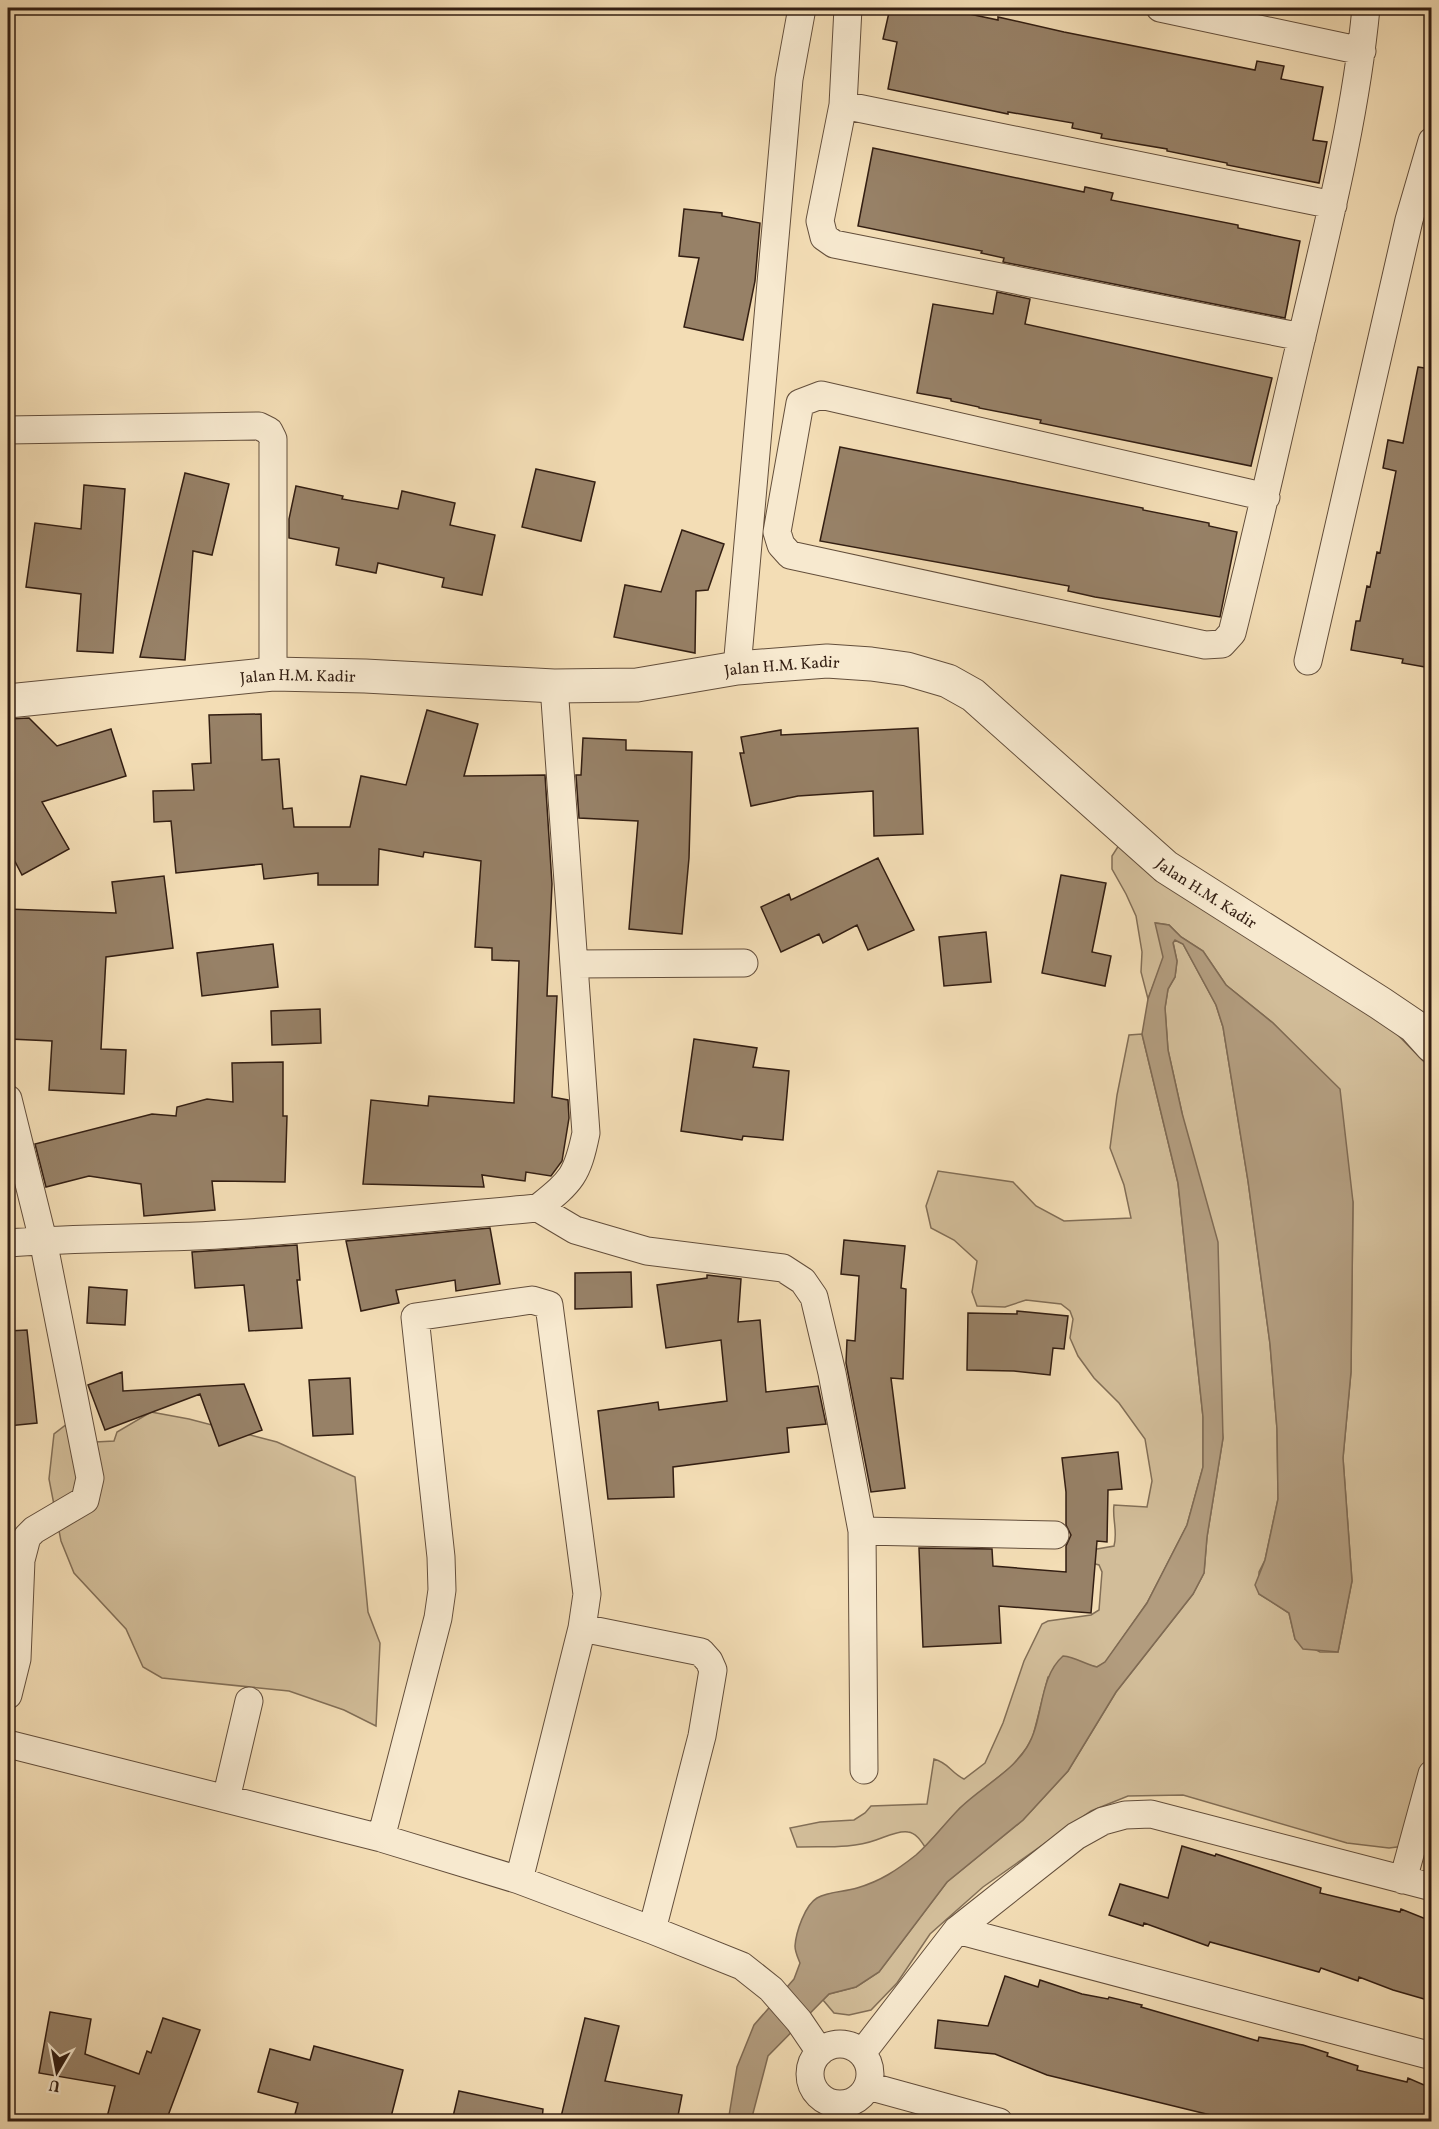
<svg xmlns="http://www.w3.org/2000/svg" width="1439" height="2129" font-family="Vollkorn,serif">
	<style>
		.green { fill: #d2bd99; stroke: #826e56; stroke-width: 1.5 }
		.water { fill: #b29c7e; stroke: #7f6a53; stroke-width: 1.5 }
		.building { fill: #978167; stroke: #331e12; stroke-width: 1.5 }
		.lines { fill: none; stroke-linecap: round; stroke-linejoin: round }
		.minor-casing { stroke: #634e3b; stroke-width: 29 }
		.tertiary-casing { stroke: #634e3b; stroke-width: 35 }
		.minor { stroke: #f7e9cf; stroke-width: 27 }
		.tertiary { stroke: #f7e9cf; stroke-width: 33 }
		.labels { text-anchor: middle; stroke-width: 5; stroke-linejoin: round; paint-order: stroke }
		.street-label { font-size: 16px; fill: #331e12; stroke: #f7e9cf }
	</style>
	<rect width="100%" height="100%" fill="#f3ddb5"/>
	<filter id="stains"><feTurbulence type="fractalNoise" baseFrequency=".00333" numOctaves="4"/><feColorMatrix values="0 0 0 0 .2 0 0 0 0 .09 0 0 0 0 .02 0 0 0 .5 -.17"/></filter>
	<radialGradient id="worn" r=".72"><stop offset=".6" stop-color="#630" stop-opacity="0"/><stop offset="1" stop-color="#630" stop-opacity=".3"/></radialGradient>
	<path class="green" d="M 1119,845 L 1395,1032 L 1431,1069 L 1432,1225 L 1427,1227 C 1423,1240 1425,1255 1432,1268 L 1431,1742 L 1405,1846 L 1389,1848 L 1347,1843 L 1183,1795 L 1128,1796 L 1091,1811 L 983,1887 L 930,1934 L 897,1983 L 871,2010 L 849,2015 L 834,2013 L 823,2000 L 829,1994 L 856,1987 L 879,1972 L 947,1882 L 1023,1820 L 1068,1771 L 1116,1692 L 1193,1594 L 1204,1573 L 1207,1537 L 1223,1438 L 1182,1113 L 1168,1050 L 1165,1008 L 1168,989 L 1175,977 L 1177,961 L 1173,942 L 1175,940 L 1183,944 L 1216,1005 L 1223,1027 L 1248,1181 L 1270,1344 L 1277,1429 L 1278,1499 L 1265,1560 L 1259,1572 L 1259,1594 L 1289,1613 L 1295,1639 L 1320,1652 L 1338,1652 L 1352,1581 L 1343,1458 L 1351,1372 L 1353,1202 L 1299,1050 L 1273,1023 L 1226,985 L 1203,951 L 1181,937 L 1169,925 L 1156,923 L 1164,957 L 1148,999 L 1141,972 L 1142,952 L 1136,916 L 1126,894 L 1112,869 L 1112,856 Z
		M 1142,1034 L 1178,1183 L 1203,1417 L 1203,1467 L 1187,1525 L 1147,1603 L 1105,1663 L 1097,1667 L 1084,1664 L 1048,1677 L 1033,1736 L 1026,1749 L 1012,1766 L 960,1808 L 925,1847 C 921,1841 916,1833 908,1832 C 899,1830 885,1837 876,1840 C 851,1849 824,1846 797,1847 L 790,1828 L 820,1822 L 854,1820 L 865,1813 L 871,1806 L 927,1804 L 934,1759 C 949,1763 950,1772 964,1779 L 985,1763 L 1003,1723 L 1024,1661 L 1042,1624 L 1048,1621 L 1091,1615 L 1099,1610 L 1102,1572 L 1099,1565 L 1088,1562 L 1090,1553 L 1097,1549 L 1114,1546 C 1118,1531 1112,1519 1114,1505 L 1147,1507 L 1152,1481 L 1145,1439 L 1119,1403 L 1094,1378 L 1078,1356 L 1070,1338 L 1073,1319 L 1070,1311 L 1061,1304 L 1026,1300 L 1005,1307 L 977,1306 L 972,1292 L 977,1261 L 954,1240 L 931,1228 L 926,1206 L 938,1171 L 1013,1182 L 1036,1206 L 1064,1221 L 1131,1218 L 1124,1185 L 1110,1148 L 1117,1095 L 1129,1035 Z
		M 151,1412 L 189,1419 L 277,1442 L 355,1477 L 368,1612 L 380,1643 L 376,1726 L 344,1710 L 289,1691 L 162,1678 L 143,1667 L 126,1629 L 74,1573 L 61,1541 L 49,1479 L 54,1434 L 67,1424 L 95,1442 L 114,1441 L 117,1432 Z"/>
	<path class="water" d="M 1155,923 L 1169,925 L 1181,937 L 1203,951 L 1226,985 L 1273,1023 L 1340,1089 L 1353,1202 L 1351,1372 L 1343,1458 L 1352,1581 L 1338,1652 L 1303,1649 L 1295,1639 L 1289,1613 L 1259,1594 L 1255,1585 L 1265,1560 L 1278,1499 L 1277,1429 L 1270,1344 L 1248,1181 L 1223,1027 L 1216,1005 L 1183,944 L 1175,940 L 1173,943 L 1177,961 L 1175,977 L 1168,989 L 1165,1008 L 1168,1050 L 1182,1113 L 1218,1242 L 1223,1438 L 1207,1537 L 1204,1573 L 1193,1594 L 1116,1692 L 1068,1771 L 1023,1820 L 947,1882 L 879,1972 L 856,1987 L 829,1994 L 768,2056 L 751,2121 L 728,2122 L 737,2067 L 754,2025 L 794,1979 L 800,1963 C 798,1958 795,1952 795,1946 C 796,1932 805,1905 817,1898 C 829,1891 845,1892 857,1888 C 881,1881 897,1870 916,1855 C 932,1841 945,1823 960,1808 C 980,1788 1012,1772 1027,1747 C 1044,1720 1038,1678 1063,1656 C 1076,1657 1084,1664 1097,1667 L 1105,1662 L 1147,1603 L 1187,1525 L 1203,1467 L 1203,1417 L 1178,1183 L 1142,1034 L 1148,999 L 1163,957 Z"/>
	<path class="building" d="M 890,8 L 941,8 L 998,20 L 998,17 L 1064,32 L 1255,70 L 1257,61 L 1284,66 L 1281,79 L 1323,87 L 1313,140 L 1327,142 L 1319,183 L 1227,165 L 1227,163 L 1167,151 L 1167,149 L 1101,138 L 1102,134 L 1072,128 L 1073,123 L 1008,112 L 1008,114 L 888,89 L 897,42 L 883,39 Z
		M 873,148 L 1084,192 L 1085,187 L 1113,193 L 1111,200 L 1238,225 L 1238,228 L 1300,241 L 1285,318 L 1003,262 L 1004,258 L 981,253 L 982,251 L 858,226 Z
		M 684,209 L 722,213 L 722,216 L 760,223 L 755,281 L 743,340 L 684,327 L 699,258 L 679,256 Z
		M 997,292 L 1030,299 L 1025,324 L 1272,378 L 1251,466 L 1040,423 L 1041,420 L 979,408 L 979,407 L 951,401 L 951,399 L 917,393 L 933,304 L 993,314 Z
		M 1418,367 L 1431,369 L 1431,668 L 1402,663 L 1403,659 L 1351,650 L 1356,621 L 1360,621 L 1367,586 L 1370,587 L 1377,552 L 1380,553 L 1396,471 L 1383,468 L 1388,440 L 1403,443 Z
		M 840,447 L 1143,508 L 1143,510 L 1209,523 L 1209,526 L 1237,532 L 1220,617 L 1095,597 L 1068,591 L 1069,586 L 820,541 Z
		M 536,469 L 595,482 L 581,541 L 522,527 Z
		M 185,473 L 229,484 L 212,555 L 193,551 L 185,660 L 140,657 Z
		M 84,485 L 125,489 L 113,653 L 77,651 L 81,594 L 26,587 L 35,523 L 81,529 Z
		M 296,486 L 343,496 L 342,499 L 398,509 L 402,491 L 455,503 L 450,525 L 495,535 L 482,595 L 442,587 L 444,578 L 378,563 L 376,573 L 336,565 L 339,548 L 289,538 L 289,519 Z
		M 682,530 L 724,544 L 708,590 L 696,591 L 695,653 L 614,637 L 625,585 L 661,592 Z
		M 427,710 L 478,724 L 464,776 L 545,775 L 552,884 L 547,996 L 557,996 L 552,1097 L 568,1100 L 569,1118 L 562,1161 L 551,1176 L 526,1172 L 525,1181 L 482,1175 L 484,1187 L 363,1184 L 371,1100 L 428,1106 L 429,1096 L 514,1103 L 519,961 L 492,960 L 492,948 L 475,947 L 481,861 L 424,852 L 423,857 L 379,849 L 378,885 L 318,885 L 318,873 L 264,879 L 262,864 L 176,873 L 171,821 L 154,822 L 153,791 L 194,790 L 192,764 L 211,763 L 209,715 L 261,714 L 262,760 L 279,759 L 283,809 L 292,808 L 294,827 L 350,827 L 361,776 L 406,785 Z
		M 29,718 L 57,746 L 111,729 L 126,776 L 42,802 L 69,849 L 22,875 L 8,848 L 8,719 Z
		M 918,728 L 923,834 L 874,836 L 873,791 L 798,796 L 751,806 L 740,753 L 744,753 L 741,737 L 781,730 L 781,735 Z
		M 583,738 L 626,740 L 626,750 L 692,752 L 689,858 L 682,934 L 629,929 L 638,821 L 579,818 L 576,775 L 581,775 Z
		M 878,858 L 914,930 L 868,950 L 857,925 L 823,943 L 819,934 L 781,952 L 761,907 L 789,894 L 791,900 Z
		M 1061,875 L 1106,883 L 1092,952 L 1111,956 L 1105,986 L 1042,973 Z
		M 164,876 L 173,948 L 106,957 L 101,1049 L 126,1050 L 124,1094 L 49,1090 L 52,1041 L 10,1039 L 13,971 L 8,970 L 8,909 L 116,913 L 112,882 Z
		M 986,932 L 991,982 L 944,986 L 939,937 Z
		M 273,944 L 278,987 L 202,996 L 197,953 Z
		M 320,1009 L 321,1043 L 272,1045 L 271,1011 Z
		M 694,1039 L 757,1048 L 753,1067 L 789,1071 L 783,1140 L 743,1136 L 742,1140 L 681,1131 Z
		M 283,1062 L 283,1116 L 287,1116 L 285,1182 L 212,1181 L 215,1210 L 144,1216 L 141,1184 L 89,1176 L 46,1187 L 35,1144 L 152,1114 L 176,1116 L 177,1107 L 207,1099 L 233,1102 L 232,1063 Z
		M 490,1228 L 500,1284 L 456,1291 L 455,1280 L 396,1290 L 399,1303 L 361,1311 L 346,1241 Z
		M 844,1240 L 905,1246 L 901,1288 L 906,1289 L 903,1379 L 891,1378 L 905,1488 L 871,1492 L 846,1363 L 847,1340 L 855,1341 L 859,1276 L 841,1274 Z
		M 297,1245 L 300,1280 L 297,1280 L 302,1328 L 249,1331 L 244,1285 L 195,1288 L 192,1252 Z
		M 631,1272 L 632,1307 L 575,1309 L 575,1273 Z
		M 707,1275 L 741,1279 L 738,1322 L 760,1320 L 766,1392 L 818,1386 L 826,1424 L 787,1428 L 789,1452 L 673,1467 L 674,1497 L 608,1499 L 598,1411 L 658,1402 L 659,1410 L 727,1401 L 721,1340 L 666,1348 L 657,1285 L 707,1278 Z
		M 89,1287 L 127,1290 L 125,1325 L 87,1323 Z
		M 1017,1311 L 1068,1316 L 1064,1349 L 1053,1348 L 1050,1375 L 1014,1371 L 967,1370 L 968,1313 L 1017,1314 Z
		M 27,1330 L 37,1423 L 8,1426 L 8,1331 Z
		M 122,1372 L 123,1391 L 244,1384 L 262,1430 L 219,1446 L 200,1394 L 105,1430 L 88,1385 Z
		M 350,1378 L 353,1434 L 313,1436 L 309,1380 Z
		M 1118,1452 L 1122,1489 L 1108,1490 L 1107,1542 L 1097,1541 L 1091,1613 L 999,1606 L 1001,1643 L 923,1647 L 919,1548 L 992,1549 L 993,1566 L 1066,1572 L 1066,1546 L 1071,1535 L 1066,1525 L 1066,1492 L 1062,1458 Z
		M 1182,1846 L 1215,1856 L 1216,1854 L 1321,1888 L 1320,1893 L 1400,1912 L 1401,1909 L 1431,1921 L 1431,2001 L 1393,1990 L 1359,1977 L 1358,1981 L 1321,1968 L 1319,1972 L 1210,1942 L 1208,1946 L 1144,1923 L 1143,1926 L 1109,1915 L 1120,1884 L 1168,1898 Z
		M 1005,1976 L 1038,1987 L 1040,1980 L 1082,1994 L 1108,1999 L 1109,1997 L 1142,2005 L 1141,2007 L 1258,2041 L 1259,2037 L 1303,2045 L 1328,2053 L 1327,2056 L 1358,2066 L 1357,2070 L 1407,2082 L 1408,2078 L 1431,2088 L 1431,2121 L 1235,2121 L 1047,2075 L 995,2054 L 935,2048 L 938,2020 L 988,2026 Z
		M 50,2012 L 91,2019 L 85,2054 L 139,2074 L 147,2051 L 151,2053 L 163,2018 L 200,2030 L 166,2121 L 106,2121 L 115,2086 L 39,2073 Z
		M 585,2018 L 619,2026 L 605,2081 L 682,2095 L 677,2121 L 560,2121 Z
		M 314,2046 L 403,2070 L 390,2121 L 322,2121 L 295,2114 L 298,2103 L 258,2092 L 270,2049 L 310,2060 Z
		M 459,2091 L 543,2109 L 542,2121 L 452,2121 Z"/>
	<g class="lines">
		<g class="minor-casing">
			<path id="minor" d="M 848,8 L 843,105 L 820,221 L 824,237 L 834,244 L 1302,337
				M 1160,8 L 1362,51
				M 843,105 L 1333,205
				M 8,430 L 259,426 L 269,431 L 273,439 L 273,674
				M 1266,497 L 821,395 L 800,403 L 777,532 L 781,545 L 790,555 L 1205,645 L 1222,644 L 1232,633 C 1258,529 1281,424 1306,319 C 1330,217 1356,113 1366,8
				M 1308,661 L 1409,220 L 1432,141
				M 737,668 L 789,79 L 802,8
				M 574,964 L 744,963
				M 8,1099 L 43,1240 L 90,1478 L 85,1500 L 34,1530 L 27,1537 L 21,1560 L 17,1659 L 8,1695
				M 538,1208 L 575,1230 L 647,1251 L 783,1268 L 803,1281 L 814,1297 L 832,1373 L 862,1531 L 864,1770
				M 8,1243 C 83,1237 159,1239 234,1234 C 336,1227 437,1217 538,1208 C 571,1181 577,1177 586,1133 L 554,686
				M 862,1531 L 1055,1535
				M 582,1628 L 701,1652 L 709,1661 L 713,1670 L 702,1736 L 652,1930
				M 8,1744 L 381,1838 L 519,1880 L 652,1930 L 742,1966 L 771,1989 L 799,2021 L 820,2052
				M 226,1799 L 249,1701
				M 381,1838 L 438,1618 L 442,1590 L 441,1557 L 415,1317 L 532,1300 L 549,1305 L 587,1594 L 582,1628 L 519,1880
				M 1403,1880 L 1432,1774
				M 957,1930 L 1432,2056
				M810 2074a30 30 0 1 1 60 0a30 30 0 1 1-60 0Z
				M 862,2053 L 957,1930 L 1076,1836 L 1103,1821 L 1125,1815 L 1151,1814 L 1432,1887
				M 868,2086 L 999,2122"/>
		</g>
		<g class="tertiary-casing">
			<g id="tertiary">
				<path id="s1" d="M 8,701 L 273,674 L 365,676 L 554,686 L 637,685 L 737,668 L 827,661 L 871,664 L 907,669 L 948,681 L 973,695 L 1166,867 L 1380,1003 L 1414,1026 L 1432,1046"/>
			</g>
		</g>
		<use href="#minor" class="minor"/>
		<use href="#tertiary" class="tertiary"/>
	</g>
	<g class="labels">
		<g class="street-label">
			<text dy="6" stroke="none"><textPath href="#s1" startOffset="777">Jalan H.M. Kadir</textPath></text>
			<text dy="6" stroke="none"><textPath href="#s1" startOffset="291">Jalan H.M. Kadir</textPath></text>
			<text dy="6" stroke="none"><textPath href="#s1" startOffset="1281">Jalan H.M. Kadir</textPath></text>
		</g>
	</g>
	<rect width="1439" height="2129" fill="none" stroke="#f3ddb5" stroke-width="30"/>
	<rect x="9" y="9" width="1421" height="2111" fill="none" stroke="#331e12" stroke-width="3"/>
	<rect x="15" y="15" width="1409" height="2099" fill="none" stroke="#331e12" stroke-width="1.5"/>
	<g transform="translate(57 2072) rotate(190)" stroke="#f7e9cf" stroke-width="4.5" paint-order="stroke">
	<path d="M0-4.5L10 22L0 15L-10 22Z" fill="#331e12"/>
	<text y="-9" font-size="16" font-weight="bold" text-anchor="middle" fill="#331e12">U</text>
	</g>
	<rect width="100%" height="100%" filter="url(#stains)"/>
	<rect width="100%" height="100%" fill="url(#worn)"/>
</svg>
